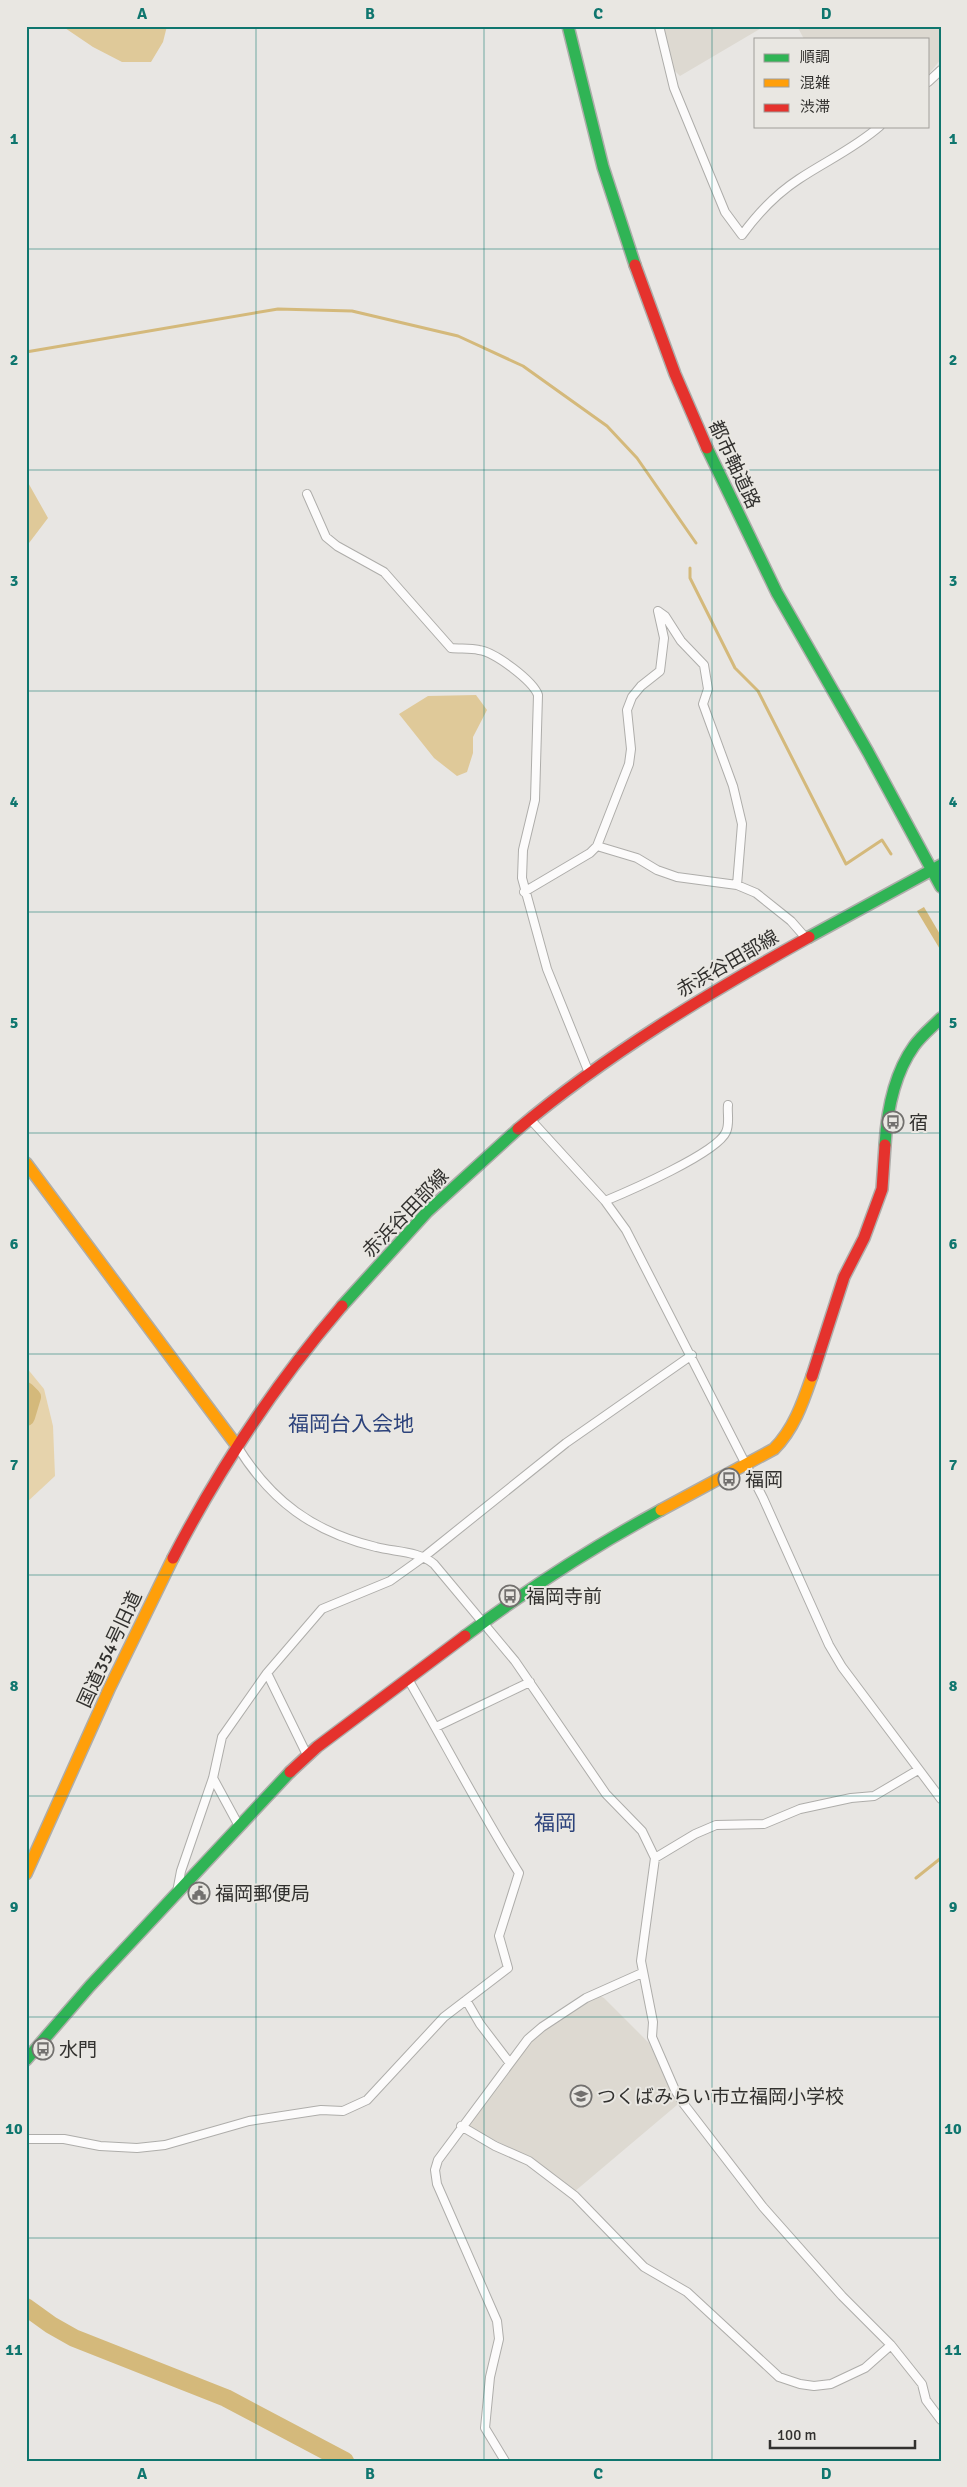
<svg xmlns="http://www.w3.org/2000/svg" width="967" height="2487" font-family="Signika,'Noto Sans JP',sans-serif">
	<style>
		.built { fill: #ddd9d1 }
		.green { fill: #e6d3ac }
		.forest { fill: #dfc999 }
		.water { fill: #d4b97b }
		.lines { fill: none; stroke-linecap: round; stroke-linejoin: round }
		.stream { stroke: #d4b97b; stroke-width: 3 }
		.river { stroke: #d4b97b; stroke-width: 18 }
		.street-casing { stroke: #aeadaa; stroke-width: 10 }
		.fast-casing { stroke: #aeadaa; stroke-width: 14 }
		.slow-casing { stroke: #aeadaa; stroke-width: 14 }
		.jam-casing { stroke: #aeadaa; stroke-width: 14 }
		.street { stroke: #fcfbfb; stroke-width: 8 }
		.fast { stroke: #30b455; stroke-width: 11 }
		.slow { stroke: #ff9f0a; stroke-width: 11 }
		.jam { stroke: #e5322d; stroke-width: 11 }
		.grid { fill: none; stroke: #0f766e; stroke-width: 1; stroke-opacity: 0.55 }
		.labels { text-anchor: middle; stroke-width: 4; stroke-linejoin: round; paint-order: stroke }
		.street-label { font-size: 19px; fill: #32312f; stroke: #e9e7e2 }
		.poi-label { font-size: 19px; fill: #32312f; stroke: #e9e7e2; text-anchor: start }
		.quarter-label { font-size: 21px; fill: #2d437c; stroke: #e9e7e2 }
		.neatline { fill: none; stroke: #0f766e; stroke-width: 2 }
		.grid-label { font-size: 16px; text-anchor: middle; font-weight: bold; fill: #0f766e }
	</style>
	<rect width="100%" height="100%" fill="#e8e6e3"/>
	<path class="built" d="M 662,26 L 765,26 L 680,76 L 674,70 Z
		M 797,26 L 941,26 L 941,59 L 928,75 L 928,39 L 804,39 Z
		M 600,1996 L 604,1998 L 649,2043 L 677,2101 L 677,2105 L 574,2192 L 520,2153 L 469,2127 L 468,2123 L 525,2047 L 541,2031 L 573,2009 Z"/>
	<path class="green" d="M 26,1367 L 44,1389 L 53,1426 L 55,1476 L 26,1503 Z"/>
	<path class="forest" d="M 62,26 L 167,26 L 163,42 L 151,62 L 122,62 L 93,47 Z
		M 26,479 L 48,518 L 26,547 Z
		M 476,695 L 487,710 L 473,737 L 473,753 L 467,772 L 457,776 L 434,758 L 399,714 L 428,696 Z"/>
	<path class="water" d="M 924,907 L 941,936 L 941,951 L 917,911 Z"/>
	<g class="lines">
		<path class="stream" d="M 26,352 L 278,309 L 352,311 L 458,336 L 523,366 L 607,426 L 637,458 L 696,543
			M 690,568 L 690,578 L 735,668 L 758,691 L 846,864 L 882,840 L 891,854
			M 916,1878 L 941,1858"/>
		<path class="river" d="M 26,1391 L 32,1397 L 26,1417
			M 26,2307 L 51,2325 L 74,2338 L 226,2398 L 345,2461"/>
		<g class="street-casing">
			<path id="street" d="M 659,26 L 674,88 L 725,212 L 742,235 C 758,213 776,194 799,179 C 826,161 855,148 880,126
				M 928,82 L 941,70
				M 307,494 L 326,537 L 337,546 L 384,572 L 451,648 C 460,649 470,648 479,650 C 495,652 533,681 538,695 L 535,800 L 523,850 L 522,878 L 547,969 L 589,1073
				M 597,846 L 629,764 L 631,749 L 627,710 L 632,697 L 641,686 L 660,671 L 664,638 L 658,611 L 665,616 L 681,641 L 704,665 L 708,689 L 703,704 L 733,786 L 742,824 L 737,885
				M 524,892 L 590,853 L 597,846 L 637,858 L 657,870 L 677,877 L 737,885 L 756,893 L 791,921 L 805,937
				M 530,1119 L 605,1201 L 626,1230 L 763,1498 L 829,1645 L 842,1667 L 941,1799
				M 605,1201 C 629,1191 717,1153 726,1132 C 730,1124 727,1113 728,1105
				M 237,1446 C 271,1501 313,1532 376,1547 C 395,1552 419,1551 434,1564 L 515,1661 L 606,1794 L 642,1831 L 655,1858 L 641,1961 L 653,2022 L 652,2037 L 675,2090 L 683,2103 L 763,2207 L 842,2296 L 891,2345 L 922,2384 L 926,2400 L 941,2420
				M 267,1673 L 307,1755
				M 436,1727 L 530,1682
				M 213,1778 L 239,1826
				M 655,1858 L 695,1834 L 716,1825 L 764,1824 L 800,1809 L 851,1798 L 874,1796 L 918,1770
				M 177,1892 L 181,1871 L 213,1778 L 222,1737 L 267,1673 L 322,1609 L 390,1581 L 425,1556 L 566,1443 L 692,1355
				M 466,2000 L 480,2024 L 509,2062
				M 461,2126 L 495,2146 L 529,2161 L 575,2196 L 644,2267 L 687,2292 L 779,2377 L 800,2384 L 814,2386 L 831,2384 L 865,2368 L 891,2345
				M 26,2139 L 64,2139 L 100,2146 L 137,2148 L 165,2145 L 249,2121 L 321,2110 L 343,2111 L 367,2100 L 444,2017 L 508,1968 L 499,1936 L 519,1873 C 479,1809 445,1743 408,1679
				M 505,2461 L 485,2428 L 490,2377 L 499,2339 L 497,2321 L 437,2184 L 435,2170 L 438,2160 L 528,2039 L 542,2027 L 586,1998 L 642,1973"/>
		</g>
		<g class="fast-casing">
			<path id="fast" d="M 568,26 L 603,167 L 635,265
				M 707,448 L 777,593 L 868,752 L 941,887
				M 809,937 L 941,865
				M 885,1145 C 887,1111 894,1074 914,1046 C 921,1036 932,1027 941,1018
				M 342,1306 L 427,1212 L 518,1129
				M 465,1636 C 529,1588 591,1548 661,1510
				M 26,2060 L 90,1986 L 290,1772"/>
		</g>
		<g class="slow-casing">
			<path id="slow" d="M 26,1163 L 237,1446
				M 661,1510 L 774,1449 C 794,1429 803,1402 812,1376
				M 26,1874 L 110,1687 L 173,1558"/>
		</g>
		<g class="jam-casing">
			<path id="jam" d="M 635,265 L 675,374 L 707,448
				M 518,1129 C 607,1054 707,994 809,937
				M 812,1376 L 844,1277 L 864,1238 L 882,1189 L 885,1145
				M 173,1558 C 219,1469 276,1383 342,1306
				M 290,1772 L 317,1747 L 465,1636"/>
		</g>
		<use href="#street" class="street"/>
		<use href="#fast" class="fast"/>
		<use href="#slow" class="slow"/>
		<use href="#jam" class="jam"/>
	</g>
	<path class="grid" d="M 256,26 L 256,2461M 484,26 L 484,2461M 712,26 L 712,2461M 26,249 L 941,249M 26,470 L 941,470M 26,691 L 941,691M 26,912 L 941,912M 26,1133 L 941,1133M 26,1354 L 941,1354M 26,1575 L 941,1575M 26,1796 L 941,1796M 26,2017 L 941,2017M 26,2238 L 941,2238"/>
	<defs>
		<g id="bus-ring" transform="scale(1.125)"><circle r="9.5" fill="#e9e7e2" stroke="#72706e" stroke-width="1.5"/><path d="M-5-6H5V4H4V6H2V4H-2V6H-4V4H-5ZM-3.5-4V0h7V-4ZM-3.5 1.2v1.5H-2V1.2ZM2 1.2v1.5H3.5V1.2Z" fill="#72706e"/></g>
		<g id="civic-ring" transform="scale(1.125)"><circle r="9.5" fill="#e9e7e2" stroke="#72706e" stroke-width="1.5"/><path d="M-.6-6.5H3V-4.5H.6V-3L4-1V1h2V6H-6V1h2V-1L-.6-3ZM-1.2 2.5V6h2.4V2.5Z" fill="#72706e"/></g>
		<g id="school-ring" transform="scale(1.125)"><circle r="9.5" fill="#e9e7e2" stroke="#72706e" stroke-width="1.5"/><path d="M0-5L7-2L0 1L-7-2ZM-4 1L0 2.5L4 1V4Q0 6-4 4Z" fill="#72706e"/></g>
	</defs>
	<g fill-rule="evenodd">
		<use href="#bus-ring" x="893" y="1122"/>
		<use href="#bus-ring" x="729" y="1479"/>
		<use href="#bus-ring" x="510" y="1596"/>
		<use href="#civic-ring" x="199" y="1893"/>
		<use href="#bus-ring" x="43" y="2049"/>
		<use href="#school-ring" x="581" y="2096"/>
	</g>
	<g class="labels">
		<g class="street-label">
			<text transform="translate(735 464) rotate(65)" y="7">都市軸道路</text>
			<text transform="translate(727 963) rotate(-30)" y="7">赤浜谷田部線</text>
			<text transform="translate(405 1213) rotate(-46)" y="7">赤浜谷田部線</text>
			<text transform="translate(109 1649) rotate(-65)" y="7">国道354号旧道</text>
		</g>
		<g class="poi-label">
			<text x="909" y="1129">宿</text>
			<text x="745" y="1486">福岡</text>
			<text x="526" y="1603">福岡寺前</text>
			<text x="215" y="1900">福岡郵便局</text>
			<text x="59" y="2056">水門</text>
			<text x="597" y="2103">つくばみらい市立福岡小学校</text>
		</g>
		<g class="quarter-label">
			<text x="351" y="1431">福岡台入会地</text>
			<text x="555" y="1830">福岡</text>
		</g>
	</g>
	<rect width="967" height="2487" fill="none" stroke="#e9e7e2" stroke-width="55"/>
	<rect x="754" y="38" width="175" height="90" fill="#e9e7e2" stroke="#a09e9a"/>
	<rect x="764" y="54" width="25" height="8" fill="#30b455" stroke="#a09e9a"/>
	<text x="800" y="62" font-size="15" fill="#32312f">順調</text>
	<rect x="764" y="79" width="25" height="8" fill="#ff9f0a" stroke="#a09e9a"/>
	<text x="800" y="88" font-size="15" fill="#32312f">混雑</text>
	<rect x="764" y="104" width="25" height="8" fill="#e5322d" stroke="#a09e9a"/>
	<text x="800" y="112" font-size="15" fill="#32312f">渋滞</text>
	<path d="M770 2440v8h145v-8" fill="none" stroke="#32312f" stroke-width="2.5"/>
	<text x="777" y="2440" font-size="15" fill="#32312f" stroke="#e9e7e2" stroke-width="4" paint-order="stroke">100 m</text>
	<rect x="28" y="28" width="912" height="2432" class="neatline"/>
	<g class="grid-label">
		<text x="142" y="19">A</text>
		<text x="370" y="19">B</text>
		<text x="598" y="19">C</text>
		<text x="826" y="19">D</text>
		<text x="14" y="144">1</text>
		<text x="953" y="144">1</text>
		<text x="14" y="365">2</text>
		<text x="953" y="365">2</text>
		<text x="14" y="586">3</text>
		<text x="953" y="586">3</text>
		<text x="14" y="807">4</text>
		<text x="953" y="807">4</text>
		<text x="14" y="1028">5</text>
		<text x="953" y="1028">5</text>
		<text x="14" y="1249">6</text>
		<text x="953" y="1249">6</text>
		<text x="14" y="1470">7</text>
		<text x="953" y="1470">7</text>
		<text x="14" y="1691">8</text>
		<text x="953" y="1691">8</text>
		<text x="14" y="1912">9</text>
		<text x="953" y="1912">9</text>
		<text x="14" y="2134">10</text>
		<text x="953" y="2134">10</text>
		<text x="14" y="2355">11</text>
		<text x="953" y="2355">11</text>
		<text x="142" y="2479">A</text>
		<text x="370" y="2479">B</text>
		<text x="598" y="2479">C</text>
		<text x="826" y="2479">D</text>
	</g>
</svg>
